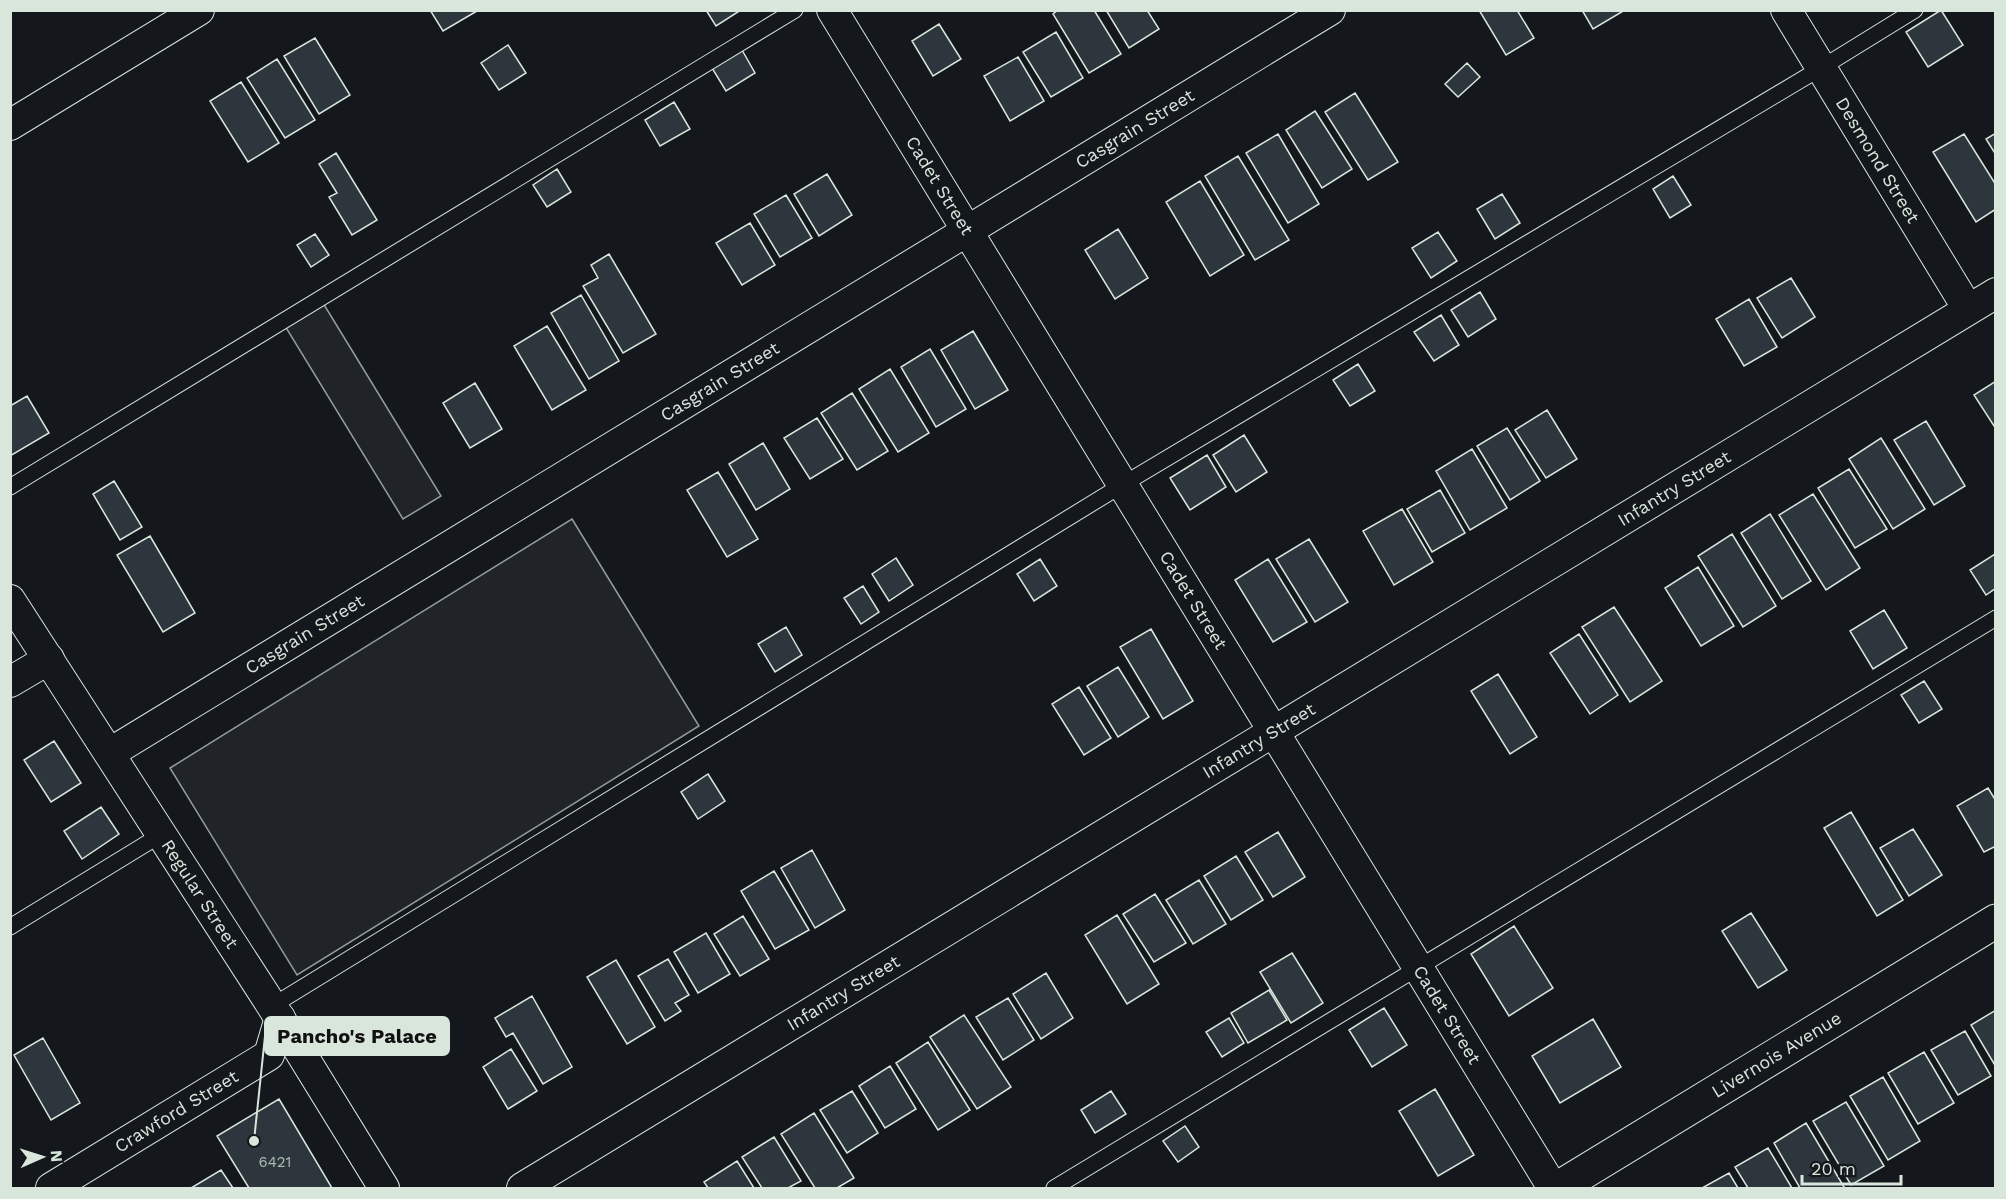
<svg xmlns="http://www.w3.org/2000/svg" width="2006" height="1199" font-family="'Work Sans',sans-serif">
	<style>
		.green { fill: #202428; stroke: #939e99; stroke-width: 1.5 }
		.building { fill: #2c363c; stroke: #d8e6dc; stroke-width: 1.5 }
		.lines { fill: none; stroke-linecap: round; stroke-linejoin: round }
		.service-casing { stroke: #d8e6dc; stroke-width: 17 }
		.minor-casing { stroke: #d8e6dc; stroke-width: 32 }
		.secondary-casing { stroke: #d8e6dc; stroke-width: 35 }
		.service { stroke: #14181c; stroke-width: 15 }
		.minor { stroke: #14181c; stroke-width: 30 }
		.secondary { stroke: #14181c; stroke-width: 33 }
		.labels { text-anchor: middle; stroke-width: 4.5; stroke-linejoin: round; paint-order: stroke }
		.number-label { font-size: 15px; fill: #adbab4 }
		.street-label { font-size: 18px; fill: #d8e6dc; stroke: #14181c }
		.leader { fill: none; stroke: #d8e6dc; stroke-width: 2 }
		.callout-dot { fill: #d8e6dc; stroke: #14181c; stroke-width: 2 }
		.callout { fill: #d8e6dc; stroke: #d8e6dc; stroke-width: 2 }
		.callout-label { font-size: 20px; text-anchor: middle; font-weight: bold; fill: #111 }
	</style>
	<rect width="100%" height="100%" fill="#14181c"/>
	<path class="green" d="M 323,303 L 441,496 L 403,519 L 285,326 Z
		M 572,519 L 699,726 L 297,975 L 170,768 Z"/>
	<path class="building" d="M 430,10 L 477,10 L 477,11 L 443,31 Z
		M 706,10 L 741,10 L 716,26 Z
		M 1058,10 L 1094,10 L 1121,54 L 1089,73 L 1053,14 Z
		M 1106,10 L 1147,10 L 1159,29 L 1129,48 Z
		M 1479,10 L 1517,10 L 1534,38 L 1506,55 Z
		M 1582,10 L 1625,10 L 1593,29 Z
		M 1941,10 L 1963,45 L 1928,67 L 1906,32 Z
		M 939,24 L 961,59 L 933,76 L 912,41 Z
		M 1056,32 L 1083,78 L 1051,97 L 1023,52 Z
		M 315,38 L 350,95 L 319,114 L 284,56 Z
		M 508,45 L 526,73 L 499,90 L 481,63 Z
		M 742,50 L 755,73 L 726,91 L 712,68 Z
		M 1018,57 L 1044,101 L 1010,121 L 984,76 Z
		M 277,59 L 315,120 L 285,138 L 247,78 Z
		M 1467,63 L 1480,77 L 1458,97 L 1445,84 Z
		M 241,82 L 279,143 L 248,162 L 210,101 Z
		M 1355,93 L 1398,162 L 1368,180 L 1325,112 Z
		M 674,102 L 690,129 L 660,146 L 645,120 Z
		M 1315,111 L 1352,169 L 1322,188 L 1286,130 Z
		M 1996,133 L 1996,155 L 1986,139 Z
		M 1278,134 L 1319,204 L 1288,223 L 1246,153 Z
		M 1964,134 L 1996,185 L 1996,209 L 1976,222 L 1933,152 Z
		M 336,153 L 377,220 L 352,235 L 329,197 L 337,193 L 319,164 Z
		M 1238,156 L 1289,240 L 1255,260 L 1205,176 Z
		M 557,169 L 571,192 L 547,207 L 533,185 Z
		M 827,174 L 852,215 L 819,236 L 794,194 Z
		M 1673,176 L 1691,205 L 1670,218 L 1653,189 Z
		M 1200,181 L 1244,255 L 1210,276 L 1166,202 Z
		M 1502,194 L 1520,223 L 1495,239 L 1477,209 Z
		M 786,195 L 812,238 L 780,257 L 754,214 Z
		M 750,223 L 775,265 L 742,285 L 716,243 Z
		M 1118,229 L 1148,278 L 1115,299 L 1085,250 Z
		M 1438,232 L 1457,261 L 1431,278 L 1412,248 Z
		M 315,234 L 329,255 L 311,267 L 297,245 Z
		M 609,254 L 656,334 L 623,353 L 583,286 L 598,278 L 591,265 Z
		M 1791,278 L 1815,317 L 1782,338 L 1757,298 Z
		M 1480,292 L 1496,319 L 1468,337 L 1451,310 Z
		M 581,295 L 619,361 L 589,379 L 551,313 Z
		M 1749,299 L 1777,347 L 1744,366 L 1716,319 Z
		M 1441,315 L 1459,345 L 1434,361 L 1414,332 Z
		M 547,326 L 586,390 L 552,410 L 514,346 Z
		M 973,331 L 1008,390 L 975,409 L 941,350 Z
		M 930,349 L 966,409 L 936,427 L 901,367 Z
		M 1358,364 L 1375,391 L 1350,406 L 1333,380 Z
		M 890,369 L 929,433 L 898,452 L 859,389 Z
		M 1996,381 L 1996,429 L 1974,395 Z
		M 475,383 L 502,429 L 470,448 L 443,403 Z
		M 852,393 L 888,451 L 857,470 L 821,413 Z
		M 27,396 L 49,433 L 10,456 L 10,406 Z
		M 1547,410 L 1577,459 L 1546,478 L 1515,430 Z
		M 817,418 L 843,459 L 810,479 L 784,438 Z
		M 1926,421 L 1965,486 L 1934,505 L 1894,440 Z
		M 1507,428 L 1540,481 L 1510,500 L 1477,446 Z
		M 1244,435 L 1267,472 L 1236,492 L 1213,455 Z
		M 1881,438 L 1925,509 L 1893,529 L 1849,459 Z
		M 763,443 L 790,489 L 756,510 L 729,464 Z
		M 1472,449 L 1507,508 L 1470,530 L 1436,471 Z
		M 1207,455 L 1226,487 L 1190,510 L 1170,478 Z
		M 1849,469 L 1887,529 L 1855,548 L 1818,488 Z
		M 718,472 L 758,539 L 727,557 L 687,490 Z
		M 114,481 L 142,527 L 120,540 L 93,494 Z
		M 1440,490 L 1465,533 L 1432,552 L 1407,509 Z
		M 1813,494 L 1860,568 L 1826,590 L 1779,515 Z
		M 1402,509 L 1433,562 L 1394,585 L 1363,531 Z
		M 1770,514 L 1811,581 L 1782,599 L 1741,533 Z
		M 1732,534 L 1776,606 L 1743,627 L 1698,556 Z
		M 150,536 L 195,613 L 163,632 L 117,555 Z
		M 1309,539 L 1348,602 L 1315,622 L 1276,559 Z
		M 1995,554 L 1996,588 L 1986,595 L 1970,570 Z
		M 896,558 L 913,585 L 889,601 L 872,574 Z
		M 1040,559 L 1057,586 L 1034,601 L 1017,574 Z
		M 1268,559 L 1307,622 L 1273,642 L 1235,580 Z
		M 1698,567 L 1734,626 L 1701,646 L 1665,588 Z
		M 863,586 L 879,612 L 861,624 L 844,598 Z
		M 1614,607 L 1662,681 L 1630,702 L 1582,627 Z
		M 1884,610 L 1907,648 L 1873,669 L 1850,631 Z
		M 786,627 L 802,655 L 775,672 L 758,644 Z
		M 1151,629 L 1193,701 L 1163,719 L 1120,647 Z
		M 1579,634 L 1618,695 L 1590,714 L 1550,653 Z
		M 1118,667 L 1149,717 L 1118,737 L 1087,686 Z
		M 1498,674 L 1537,737 L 1510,754 L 1471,691 Z
		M 1924,681 L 1942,709 L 1919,723 L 1901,695 Z
		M 1079,687 L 1111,738 L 1084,755 L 1052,704 Z
		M 54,741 L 81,783 L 51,802 L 24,760 Z
		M 708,774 L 725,801 L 698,819 L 681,792 Z
		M 1988,788 L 1996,801 L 1996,846 L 1984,852 L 1957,806 Z
		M 101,807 L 119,834 L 82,859 L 64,831 Z
		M 1851,812 L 1903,900 L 1877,916 L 1824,828 Z
		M 1913,829 L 1942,875 L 1909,896 L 1880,848 Z
		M 1278,832 L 1305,877 L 1273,897 L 1245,852 Z
		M 812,850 L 845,910 L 815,928 L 781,868 Z
		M 1236,856 L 1263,900 L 1231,920 L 1204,876 Z
		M 774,871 L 809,930 L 775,949 L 741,891 Z
		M 1199,880 L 1226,924 L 1193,944 L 1166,900 Z
		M 1155,894 L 1186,943 L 1154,962 L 1123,914 Z
		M 1751,913 L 1787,970 L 1758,988 L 1722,931 Z
		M 1117,915 L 1159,984 L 1127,1004 L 1085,935 Z
		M 743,916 L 769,959 L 740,976 L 714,934 Z
		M 1514,926 L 1553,988 L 1509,1016 L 1471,954 Z
		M 706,933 L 730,974 L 698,993 L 674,952 Z
		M 1292,953 L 1323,1003 L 1291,1023 L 1260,972 Z
		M 668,959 L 689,995 L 675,1003 L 681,1011 L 665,1021 L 638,976 Z
		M 616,960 L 655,1027 L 627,1044 L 587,977 Z
		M 1046,973 L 1073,1018 L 1041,1039 L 1013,994 Z
		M 1269,990 L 1287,1020 L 1248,1043 L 1231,1013 Z
		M 532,996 L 572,1067 L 543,1084 L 513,1033 L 506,1037 L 495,1018 Z
		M 1008,998 L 1034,1040 L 1003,1060 L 976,1017 Z
		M 1384,1008 L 1407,1045 L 1372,1067 L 1349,1030 Z
		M 1996,1010 L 1996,1067 L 1971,1025 Z
		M 964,1015 L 1011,1087 L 977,1109 L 930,1037 Z
		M 1229,1018 L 1244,1043 L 1222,1057 L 1206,1032 Z
		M 1593,1019 L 1621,1067 L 1560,1103 L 1532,1056 Z
		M 1965,1031 L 1991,1076 L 1958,1095 L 1931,1050 Z
		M 43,1038 L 80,1103 L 51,1120 L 14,1055 Z
		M 928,1042 L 970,1110 L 938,1130 L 896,1063 Z
		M 511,1049 L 537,1091 L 508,1109 L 483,1067 Z
		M 1924,1052 L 1954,1103 L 1918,1124 L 1888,1073 Z
		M 890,1066 L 916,1109 L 885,1128 L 859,1086 Z
		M 1883,1077 L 1920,1141 L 1888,1160 L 1850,1096 Z
		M 1435,1089 L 1474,1155 L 1438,1176 L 1399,1111 Z
		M 852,1091 L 878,1133 L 847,1153 L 820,1110 Z
		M 1111,1091 L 1126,1114 L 1095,1133 L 1081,1110 Z
		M 279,1099 L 332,1188 L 249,1188 L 217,1136 Z
		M 1846,1102 L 1884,1166 L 1851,1185 L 1813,1121 Z
		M 814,1113 L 854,1178 L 837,1188 L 815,1188 L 781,1134 Z
		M 1806,1123 L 1844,1187 L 1842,1188 L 1800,1188 L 1774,1143 Z
		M 1185,1126 L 1199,1147 L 1178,1162 L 1163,1141 Z
		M 774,1137 L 801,1181 L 788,1188 L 762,1188 L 742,1157 Z
		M 1768,1148 L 1792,1188 L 1748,1188 L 1735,1167 Z
		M 737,1161 L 754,1188 L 708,1188 L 704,1182 Z
		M 221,1170 L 233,1188 L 191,1188 Z
		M 1729,1173 L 1738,1188 L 1702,1188 Z"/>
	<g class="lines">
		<g class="service-casing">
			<path id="service" d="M 10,487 L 795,10
				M 10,927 L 162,834
				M 272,1006 L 1122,485 L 1821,68 L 1915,10
				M 1054,1188 L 1996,618"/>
		</g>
		<g class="minor-casing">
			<g id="minor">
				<path id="s1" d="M 832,10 L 1553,1188"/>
				<path id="s2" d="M 1786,10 L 1968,309"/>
				<path d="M 10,125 L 199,10"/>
				<path id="s3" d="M 10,600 L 272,1006 L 384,1188"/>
				<path d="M 10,682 L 49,659"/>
				<path id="s4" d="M 110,753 L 1330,10"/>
				<path id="s5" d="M 51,1188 L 269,1055 L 280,1018"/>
				<path id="s6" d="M 522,1188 L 1996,293"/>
			</g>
		</g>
		<g class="secondary-casing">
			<g id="secondary">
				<path id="s7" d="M 1558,1188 L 1996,921"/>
			</g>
		</g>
		<use href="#service" class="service"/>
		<use href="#minor" class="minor"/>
		<use href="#secondary" class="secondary"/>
	</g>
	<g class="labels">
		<g class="number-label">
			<text x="275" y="1167">6421</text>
		</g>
		<g class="street-label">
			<text dy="6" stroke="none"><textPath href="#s4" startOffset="1200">Casgrain Street</textPath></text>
			<text dy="6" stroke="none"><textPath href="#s2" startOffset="176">Desmond Street</textPath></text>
			<text dy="6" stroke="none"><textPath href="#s1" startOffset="206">Cadet Street</textPath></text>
			<text dy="6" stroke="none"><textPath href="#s4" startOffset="714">Casgrain Street</textPath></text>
			<text dy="6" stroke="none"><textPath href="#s6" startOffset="1348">Infantry Street</textPath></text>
			<text dy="6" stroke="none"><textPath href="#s1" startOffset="692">Cadet Street</textPath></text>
			<text dy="6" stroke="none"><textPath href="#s4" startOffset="228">Casgrain Street</textPath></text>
			<text dy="6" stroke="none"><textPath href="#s6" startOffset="862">Infantry Street</textPath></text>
			<text dy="6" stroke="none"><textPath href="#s3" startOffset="350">Regular Street</textPath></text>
			<text dy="6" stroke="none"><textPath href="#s6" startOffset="376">Infantry Street</textPath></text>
			<text dy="6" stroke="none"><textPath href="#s1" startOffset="1178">Cadet Street</textPath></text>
			<text dy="6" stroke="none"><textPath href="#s7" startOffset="256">Livernois Avenue</textPath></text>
			<text dy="6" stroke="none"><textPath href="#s5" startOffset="147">Crawford Street</textPath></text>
		</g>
	</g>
	<path class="leader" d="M254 1141L265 1036"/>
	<circle class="callout-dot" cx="254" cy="1141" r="6"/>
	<rect class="callout" x="265" y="1017" width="184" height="38" rx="6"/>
	<g class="callout-label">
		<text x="357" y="1043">Pancho's Palace</text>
	</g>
	<rect width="2006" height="1199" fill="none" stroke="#d8e6dc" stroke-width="24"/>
	<g transform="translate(42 1157) rotate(87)" stroke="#14181c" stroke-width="4.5" paint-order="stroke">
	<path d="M0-4.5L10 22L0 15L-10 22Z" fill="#d8e6dc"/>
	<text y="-9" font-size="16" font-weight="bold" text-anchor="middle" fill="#d8e6dc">N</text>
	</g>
	<path d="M1802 1175v9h99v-9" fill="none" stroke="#d8e6dc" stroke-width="3"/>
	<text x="1811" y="1175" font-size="18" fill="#d8e6dc" stroke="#14181c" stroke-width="4.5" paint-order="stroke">20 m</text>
</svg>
